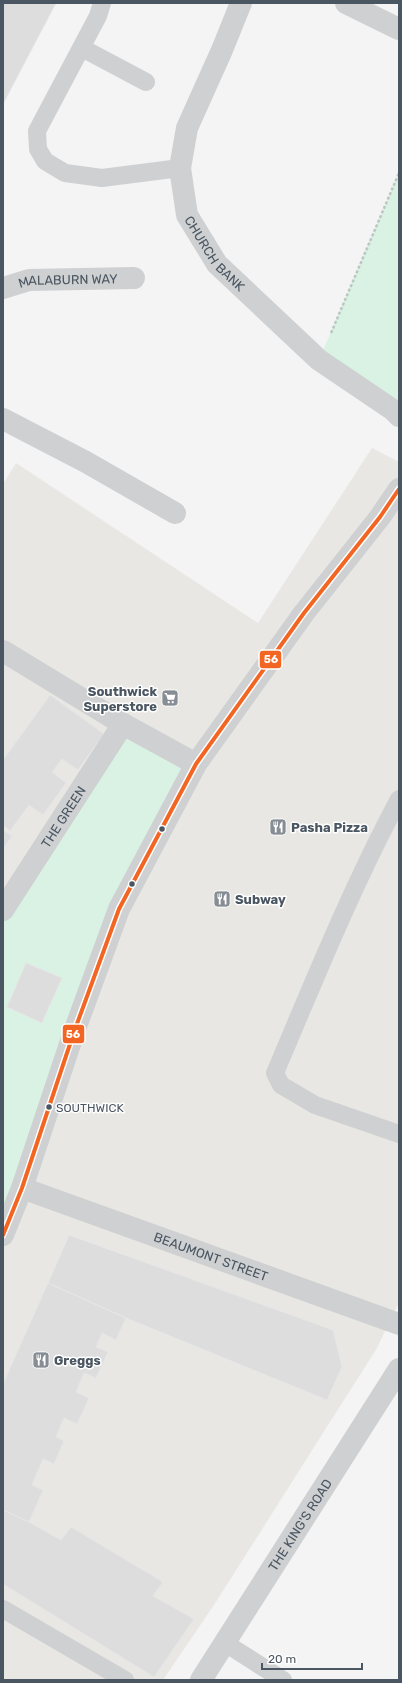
<svg xmlns="http://www.w3.org/2000/svg" width="402" height="1683" font-family="Rubik,sans-serif">
	<style>
		.commercial { fill: #e8e7e3 }
		.green { fill: #d9f2e3 }
		.building { fill: #ddddde; stroke: #e5e6e7 }
		.lines { fill: none; stroke-linecap: round; stroke-linejoin: round }
		.path { stroke: #bcc7c4; stroke-width: 2.5; stroke-dasharray: 3 2; stroke-linecap: butt }
		.service { stroke: #ced0d2; stroke-width: 18 }
		.minor { stroke: #ced0d2; stroke-width: 22 }
		.tertiary { stroke: #ced0d2; stroke-width: 22 }
		.bus-1-casing { stroke: #fff; stroke-width: 7 }
		.bus-1 { stroke: #f26522; stroke-width: 4 }
		.bus-dot { fill: #4a5661; stroke: #fff; stroke-width: 1.5 }
		.labels { text-anchor: middle; stroke-width: 3; stroke-linejoin: round; paint-order: stroke }
		.bus-label { font-size: 12px; fill: #4a5661; stroke: #fff; text-anchor: start }
		.street-label { font-size: 13px; fill: #4a5661; stroke: #fff }
		.poi-label { font-size: 13px; font-weight: bold; fill: #4a5661; stroke: #fff; text-anchor: start }
		.line-badge { stroke: #fff; stroke-width: 1.5 }
		.badge-label { font-size: 11px; text-anchor: middle; font-weight: bold; fill: #fff }
	</style>
	<rect width="100%" height="100%" fill="#f4f4f4"/>
	<path class="commercial" d="M 372,448 L 399,462 L 399,1302 L 377,1348 L 214,1605 L 163,1680 L 3,1680 L 3,484 L 16,463 L 258,623 Z"/>
	<path class="green" d="M 399,173 L 399,416 L 319,360 Z
		M 123,724 L 196,764 L 119,909 L 3,1235 L 3,910 Z"/>
	<path class="building" d="M 3,3 L 56,3 L 3,104 Z
		M 50,695 L 104,734 L 78,770 L 62,759 L 52,772 L 66,783 L 43,815 L 29,805 L 10,831 L 3,825 L 3,760 Z
		M 3,830 L 12,836 L 3,849 Z
		M 26,963 L 62,978 L 42,1023 L 7,1007 Z
		M 69,1235 L 333,1330 L 342,1367 L 327,1400 L 126,1318 L 48,1283 Z
		M 48,1283 L 126,1318 L 116,1340 L 102,1333 L 96,1347 L 108,1352 L 96,1378 L 84,1373 L 76,1392 L 89,1398 L 77,1424 L 64,1418 L 56,1437 L 64,1441 L 54,1464 L 43,1459 L 32,1485 L 43,1490 L 29,1522 L 3,1510 L 3,1384 Z
		M 3,1510 L 29,1522 L 61,1540 L 71,1527 L 163,1582 L 153,1596 L 194,1619 L 154,1677 L 3,1584 Z"/>
	<g class="lines">
		<path class="path" d="M 331,333 L 399,173"/>
		<path class="service" d="M 102,3 L 98,16 L 37,131 L 38,149 L 45,161 L 65,173 L 102,178 L 180,168
			M 82,48 L 146,82
			M 399,799 C 352,887 314,981 275,1073 L 281,1085 L 315,1105 L 399,1134
			M 3,1609 L 125,1680
			M 225,1643 L 283,1680"/>
		<g class="minor">
			<path id="s1" d="M 3,288 L 29,280 L 134,278"/>
			<path d="M 3,419 L 86,462 L 175,513"/>
			<path d="M 3,651 L 123,724 L 196,764"/>
			<path id="s2" d="M 3,910 L 123,724"/>
			<path id="s3" d="M 22,1188 L 399,1324"/>
			<path id="s4" d="M 201,1680 L 399,1369"/>
		</g>
		<g class="tertiary">
			<path id="s5" d="M 241,3 L 222,50 L 187,128 L 180,168 L 187,215 L 217,264 L 319,360 L 393,410 L 399,416"/>
			<path d="M 346,3 L 399,29"/>
			<path d="M 3,1235 L 22,1188 L 74,1032 L 119,909 L 196,764 L 304,613 L 380,517 L 399,489"/>
		</g>
		<g class="bus-1-casing">
			<path id="bus-1" d="M 3,1235 L 22,1188 L 74,1032 L 119,909 L 196,764 L 304,613 L 380,517 L 399,489"/>
		</g>
		<use href="#bus-1" class="bus-1"/>
	</g>
	<defs>
		<g id="supermarket-square" transform="scale(0.9)"><rect x="-9" y="-9" width="18" height="18" rx="4" fill="#868d94" stroke="#fff"/><path d="M-6-5.5h2.5l.6 2H6L4.5 2H-2.5L-4.4-4H-6ZM-1.5 3.2a1.3 1.3 0 1 0 .1 0ZM3 3.2a1.3 1.3 0 1 0 .1 0Z" fill="#fff"/></g>
		<g id="restaurant-square" transform="scale(0.9)"><rect x="-9" y="-9" width="18" height="18" rx="4" fill="#868d94" stroke="#fff"/><path d="M-5-6h1v4h1v-4h1v4h1v-4h1v5L-1.5 .5V6h-2V.5L-5-1ZM5-6V6H3V1.5H1.5Q1.5-4 5-6Z" fill="#fff"/></g>
	</defs>
	<g fill-rule="evenodd">
		<use href="#supermarket-square" x="170" y="698"/>
		<use href="#restaurant-square" x="278" y="827"/>
		<use href="#restaurant-square" x="222" y="899"/>
		<use href="#restaurant-square" x="41" y="1360"/>
	</g>
	<g class="bus-dot">
		<circle cx="162" cy="829" r="3.5"/>
		<circle cx="132" cy="884" r="3.5"/>
		<circle cx="49" cy="1107" r="3.5"/>
	</g>
	<g class="labels">
		<g class="bus-label">
			<text x="56" y="1112">SOUTHWICK</text>
		</g>
		<g class="street-label">
			<text dy="5" stroke="none"><textPath href="#s5" startOffset="272">CHURCH BANK</textPath></text>
			<text dy="5" stroke="none"><textPath href="#s1" startOffset="66">MALABURN WAY</textPath></text>
			<text dy="5" stroke="none"><textPath href="#s2" startOffset="111">THE GREEN</textPath></text>
			<text dy="5" stroke="none"><textPath href="#s3" startOffset="201">BEAUMONT STREET</textPath></text>
			<text dy="5" stroke="none"><textPath href="#s4" startOffset="184">THE KING'S ROAD</textPath></text>
		</g>
		<g class="poi-label">
			<text x="157" y="696" text-anchor="end">Southwick<tspan x="157" dy="15">Superstore</tspan></text>
			<text x="291" y="832">Pasha Pizza</text>
			<text x="235" y="904">Subway</text>
			<text x="54" y="1365">Greggs</text>
		</g>
	</g>
	<g class="line-badge">
		<rect x="259" y="650" width="23" height="19" rx="4" fill="#f26522"/>
		<rect x="62" y="1024" width="23" height="20" rx="4" fill="#f26522"/>
	</g>
	<g class="badge-label">
		<text x="271" y="663">56</text>
		<text x="73" y="1038">56</text>
	</g>
	<rect width="402" height="1683" fill="none" stroke="#4a5661" stroke-width="8"/>
	<path d="M262 1663v6h100v-6" fill="none" stroke="#4a5661" stroke-width="2"/>
	<text x="268" y="1663" font-size="12" fill="#4a5661" stroke="#ffffff" stroke-width="3" paint-order="stroke">20 m</text>
</svg>
